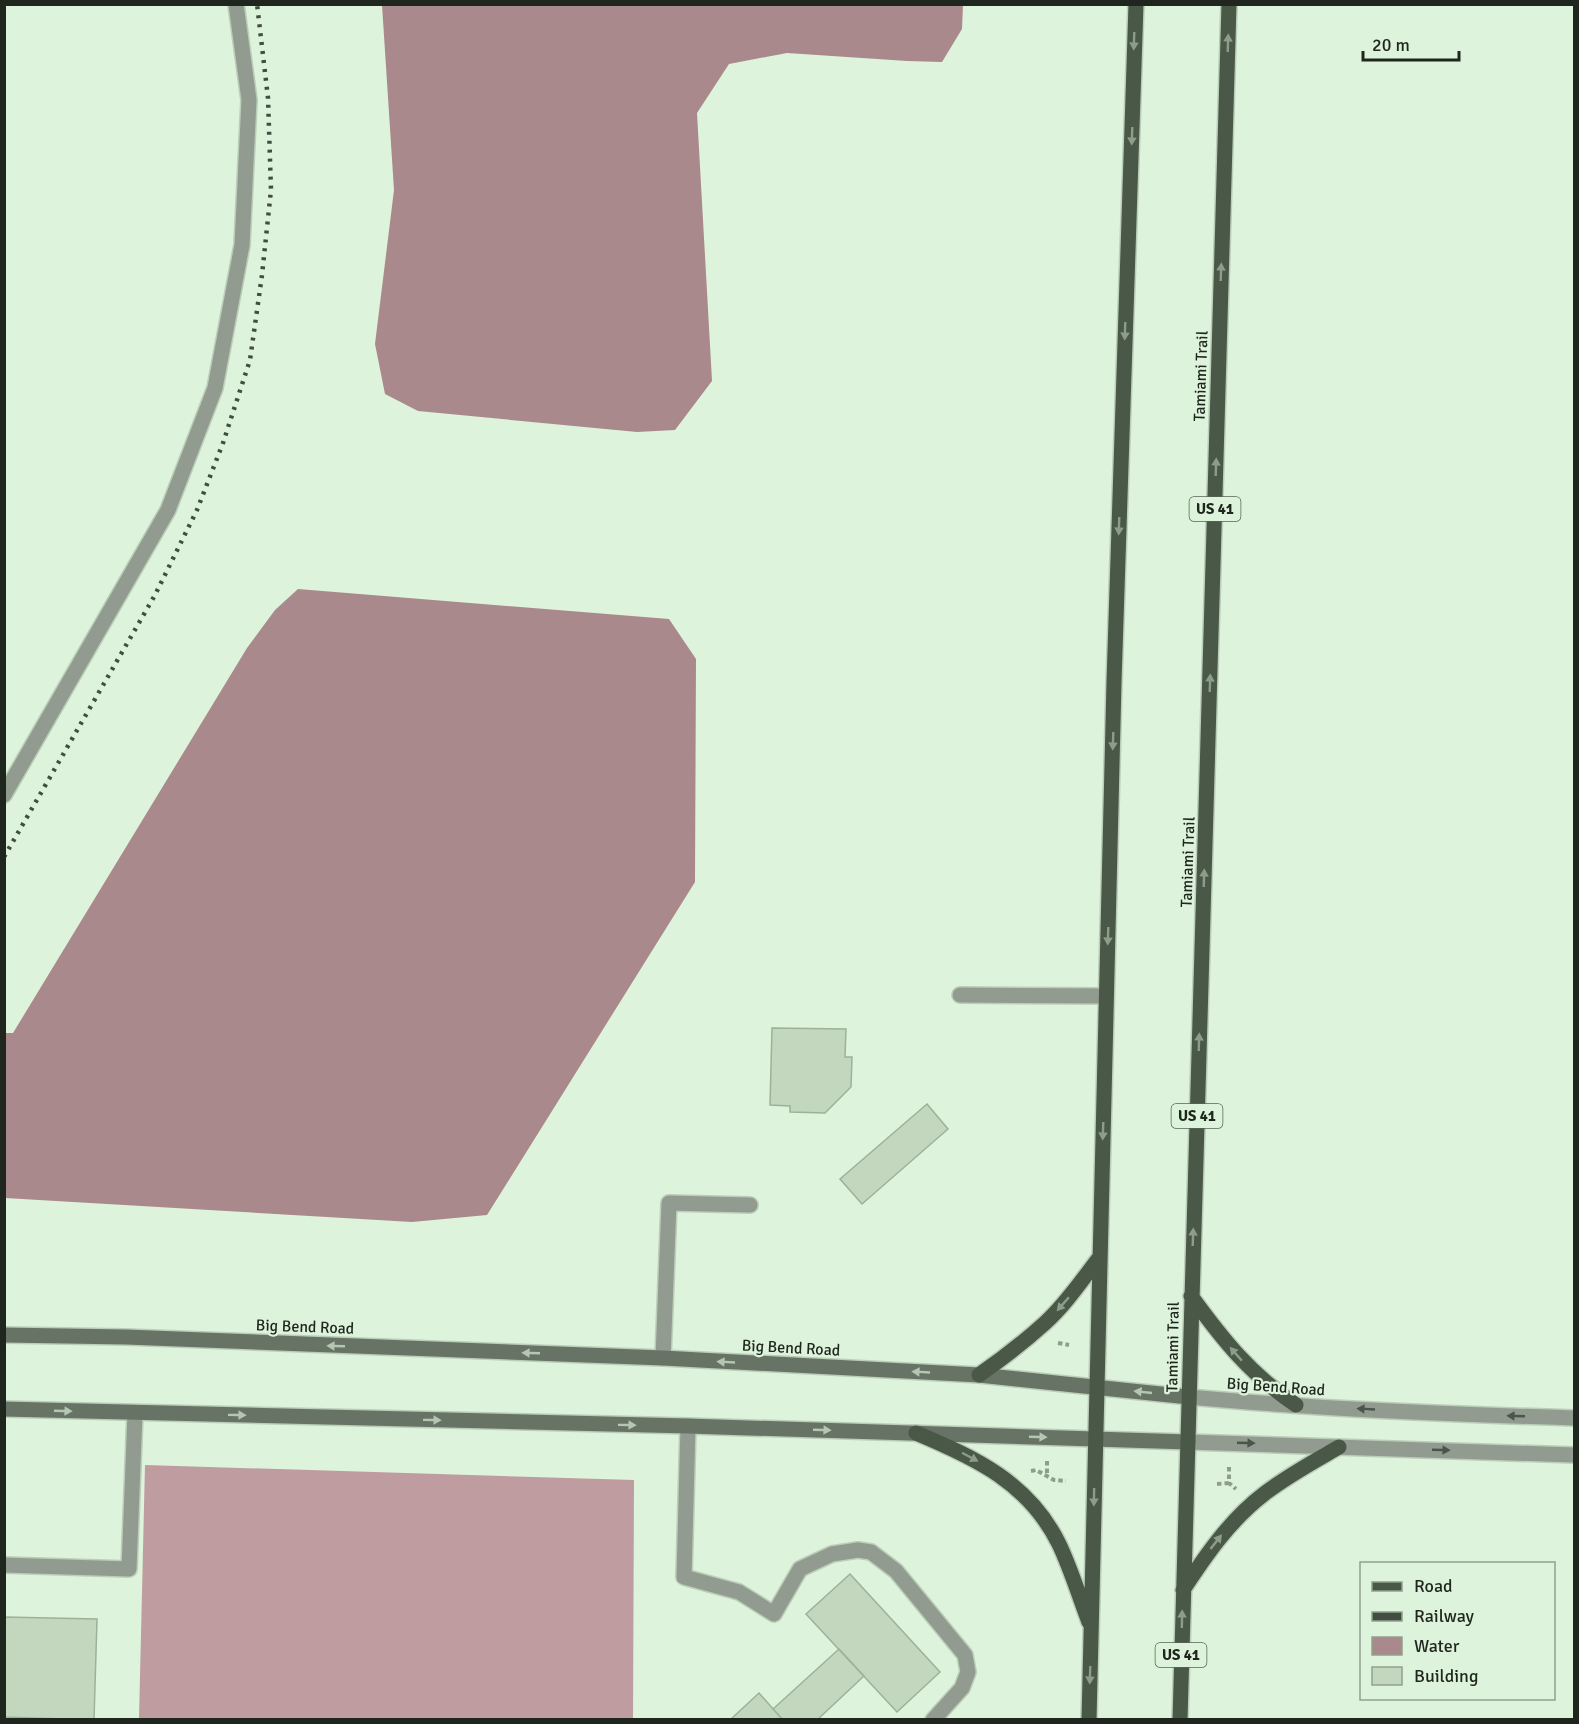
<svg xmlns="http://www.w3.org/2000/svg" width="1579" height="1724" font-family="Signika,sans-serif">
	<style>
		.forest { fill: #be9c9f }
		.water { fill: #aa898c }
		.building { fill: #c3d7bf; stroke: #9db19a; stroke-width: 1.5 }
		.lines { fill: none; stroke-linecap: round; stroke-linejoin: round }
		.service-casing { stroke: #bbceb9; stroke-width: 18 }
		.minor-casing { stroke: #bbceb9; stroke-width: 18 }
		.secondary-casing { stroke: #bbceb9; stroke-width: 18 }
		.primary-casing { stroke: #bbceb9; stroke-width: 18 }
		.path { stroke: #8f9e8c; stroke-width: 4; stroke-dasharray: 4.5 3; stroke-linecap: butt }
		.service { stroke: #929b90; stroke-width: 15 }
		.minor { stroke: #929b90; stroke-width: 15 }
		.secondary { stroke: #677465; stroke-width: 15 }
		.primary { stroke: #495847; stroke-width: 15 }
		.rail { stroke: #424d41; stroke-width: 4.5; stroke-dasharray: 3 6; stroke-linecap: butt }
		.oneway { fill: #8c9e8a }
		.oneway2 { fill: #b4c7b2 }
		.oneway3 { fill: #4c554b }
		.labels { text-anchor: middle; stroke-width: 4.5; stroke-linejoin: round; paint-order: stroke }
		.shield { fill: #def3db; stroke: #586456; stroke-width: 1.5 }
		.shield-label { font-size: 15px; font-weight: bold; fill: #1e261d }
		.street-label { font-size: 16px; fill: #1e261d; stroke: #def3db }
	</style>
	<rect width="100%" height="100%" fill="#def3db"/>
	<path class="forest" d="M 145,1465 L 634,1480 L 633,1719 L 139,1719 Z"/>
	<path class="water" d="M 382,5 L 963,4 L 963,5 L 962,29 L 942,62 L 907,61 L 787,53 L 729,64 L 697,113 L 712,381 L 675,430 L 637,432 L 418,411 L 385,394 L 375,344 L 394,190 Z
		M 298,589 L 669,619 L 696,659 L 695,882 L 487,1215 L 412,1222 L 5,1198 L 5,1033 L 13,1033 L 247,648 L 275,610 Z"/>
	<path class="building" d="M 772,1028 L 846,1029 L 845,1057 L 852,1057 L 851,1087 L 825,1113 L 790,1112 L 790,1106 L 770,1105 Z
		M 927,1104 L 948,1129 L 862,1204 L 840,1179 Z
		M 850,1574 L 940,1672 L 897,1712 L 806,1614 Z
		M 4,1617 L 97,1619 L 94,1720 L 4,1717 Z
		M 839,1649 L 864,1676 L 817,1720 L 783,1720 L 773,1709 Z
		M 759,1693 L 783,1720 L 730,1720 Z"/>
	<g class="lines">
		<g class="service-casing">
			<path id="service" d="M 4,795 L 168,510 L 215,388 L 242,245 L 249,100 L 236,4
				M 960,995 L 1106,996
				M 663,1358 L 669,1203 L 750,1205
				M 688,1426 L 684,1577 L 739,1592 L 774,1614 L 800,1569 L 832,1554 L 858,1550 L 871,1552 L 896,1571 L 965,1655 L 968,1672 L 962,1688 L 933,1720
				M 4,1565 L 129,1569 L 135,1413"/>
		</g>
		<g class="minor-casing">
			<path id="minor" d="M 1189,1397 C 1317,1409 1446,1414 1574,1418
				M 1188,1442 L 1574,1455"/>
		</g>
		<g class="secondary-casing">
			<path id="secondary" d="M 4,1335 L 126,1337 L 663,1358 L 979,1375 L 1189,1397
				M 4,1409 L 688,1426 L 1188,1442"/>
		</g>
		<g class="primary-casing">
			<path id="primary" d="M 1191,1296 C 1223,1340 1250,1374 1296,1405
				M 979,1375 C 1002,1359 1024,1342 1045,1323 C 1066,1304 1082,1280 1099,1258
				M 916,1433 C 976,1458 1029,1483 1059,1544 C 1071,1569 1079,1596 1089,1622
				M 1183,1590 C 1206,1555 1230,1520 1264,1494 C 1287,1476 1313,1462 1339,1447
				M 1089,1720 L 1114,682 L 1136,4
				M 1180,1720 L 1229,4"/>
		</g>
		<path class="path" d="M 1058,1343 L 1069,1345
			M 1047,1461 L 1047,1475
			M 1229,1467 L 1229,1483 L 1236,1489
			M 1031,1471 L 1036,1470 L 1054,1480 L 1066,1481
			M 1217,1484 L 1229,1483"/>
		<use href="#service" class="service"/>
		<use href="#minor" class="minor"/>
		<use href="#secondary" class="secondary"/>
		<use href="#primary" class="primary"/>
		<path class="rail" d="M 4,857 L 155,595 L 197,510 L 223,443 L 250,360 L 262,275 L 271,190 L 268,98 L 257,4"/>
	</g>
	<defs><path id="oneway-solid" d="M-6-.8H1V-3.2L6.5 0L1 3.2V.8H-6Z" transform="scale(1.5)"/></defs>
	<g class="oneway">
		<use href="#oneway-solid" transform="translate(1134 41) rotate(92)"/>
		<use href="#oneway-solid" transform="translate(1228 43) rotate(-88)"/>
		<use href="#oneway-solid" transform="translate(1132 136) rotate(92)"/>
		<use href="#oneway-solid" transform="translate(1221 272) rotate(-88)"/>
		<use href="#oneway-solid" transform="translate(1125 331) rotate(92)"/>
		<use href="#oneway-solid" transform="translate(1216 467) rotate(-88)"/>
		<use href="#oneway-solid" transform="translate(1119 526) rotate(92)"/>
		<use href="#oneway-solid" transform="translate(1210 683) rotate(-88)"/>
		<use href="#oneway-solid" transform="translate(1113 741) rotate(92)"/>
		<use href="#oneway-solid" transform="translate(1204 878) rotate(-88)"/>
		<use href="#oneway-solid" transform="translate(1108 936) rotate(92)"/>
		<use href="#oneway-solid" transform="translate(1199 1042) rotate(-88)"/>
		<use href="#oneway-solid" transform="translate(1103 1131) rotate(92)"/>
		<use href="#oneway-solid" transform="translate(1193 1237) rotate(-88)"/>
		<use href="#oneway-solid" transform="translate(1063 1304) rotate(131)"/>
		<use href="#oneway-solid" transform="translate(1236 1354) rotate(-131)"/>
		<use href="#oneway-solid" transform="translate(970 1457) rotate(28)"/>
		<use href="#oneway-solid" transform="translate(1094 1497) rotate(91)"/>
		<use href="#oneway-solid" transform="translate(1216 1542) rotate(-52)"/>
		<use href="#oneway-solid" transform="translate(1182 1619) rotate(-89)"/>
		<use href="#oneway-solid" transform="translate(1090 1675) rotate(92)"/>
	</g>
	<g class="oneway2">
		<use href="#oneway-solid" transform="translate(336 1346) rotate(-178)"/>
		<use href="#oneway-solid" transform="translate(531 1353) rotate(-178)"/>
		<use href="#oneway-solid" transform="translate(726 1362) rotate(-177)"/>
		<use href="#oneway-solid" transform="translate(921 1372) rotate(-177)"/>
		<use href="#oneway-solid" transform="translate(1143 1392) rotate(-174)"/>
		<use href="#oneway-solid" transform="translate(63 1411) rotate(2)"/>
		<use href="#oneway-solid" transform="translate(237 1415) rotate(1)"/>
		<use href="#oneway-solid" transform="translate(432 1420) rotate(1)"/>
		<use href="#oneway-solid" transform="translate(627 1425) rotate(1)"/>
		<use href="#oneway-solid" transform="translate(822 1430) rotate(2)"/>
		<use href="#oneway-solid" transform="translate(1038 1437) rotate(2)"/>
	</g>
	<g class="oneway3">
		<use href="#oneway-solid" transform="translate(1366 1409) rotate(-177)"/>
		<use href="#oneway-solid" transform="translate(1516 1416) rotate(-178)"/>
		<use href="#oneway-solid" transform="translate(1246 1443) rotate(2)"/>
		<use href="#oneway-solid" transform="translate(1441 1450) rotate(2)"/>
	</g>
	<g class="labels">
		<g class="shield">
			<rect x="1189.5" y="497" width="51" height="24" rx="4.5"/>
			<rect x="1171.5" y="1104" width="51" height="24" rx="4.5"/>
			<rect x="1155.5" y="1643" width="51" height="24" rx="4.5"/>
		</g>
		<g class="shield-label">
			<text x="1215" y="514">US 41</text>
			<text x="1197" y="1121">US 41</text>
			<text x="1181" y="1660">US 41</text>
		</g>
		<g class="street-label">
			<text transform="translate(1200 376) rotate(-88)" y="6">Tamiami Trail</text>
			<text transform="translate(1187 862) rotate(-88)" y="6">Tamiami Trail</text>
			<text transform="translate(305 1326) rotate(2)" y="6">Big Bend Road</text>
			<text transform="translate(791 1347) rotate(3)" y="6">Big Bend Road</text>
			<text transform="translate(1172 1347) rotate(-89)" y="6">Tamiami Trail</text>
			<text transform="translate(1276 1386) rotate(4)" y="6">Big Bend Road</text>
		</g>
	</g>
	<rect width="1579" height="1724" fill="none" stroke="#1e261d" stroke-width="12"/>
	<rect x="1360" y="1562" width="195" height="138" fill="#def3db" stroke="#91a18f" stroke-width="1.5"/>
	<rect x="1372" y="1582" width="30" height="9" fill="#495847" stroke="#91a18f" stroke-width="1.5"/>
	<text x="1414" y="1592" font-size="18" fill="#1e261d">Road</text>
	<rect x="1372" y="1612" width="30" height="9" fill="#424d41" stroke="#91a18f" stroke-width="1.5"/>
	<text x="1414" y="1622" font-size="18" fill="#1e261d">Railway</text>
	<rect x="1372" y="1637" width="30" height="18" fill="#aa898c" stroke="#91a18f" stroke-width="1.5"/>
	<text x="1414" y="1652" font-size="18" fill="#1e261d">Water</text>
	<rect x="1372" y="1667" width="30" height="18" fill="#c3d7bf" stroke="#91a18f" stroke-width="1.5"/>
	<text x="1414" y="1682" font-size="18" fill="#1e261d">Building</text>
	<path d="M1363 51v9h96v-9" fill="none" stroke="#1e261d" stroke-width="3"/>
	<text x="1372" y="51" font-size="18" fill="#1e261d" stroke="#def3db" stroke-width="4.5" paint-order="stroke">20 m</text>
</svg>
